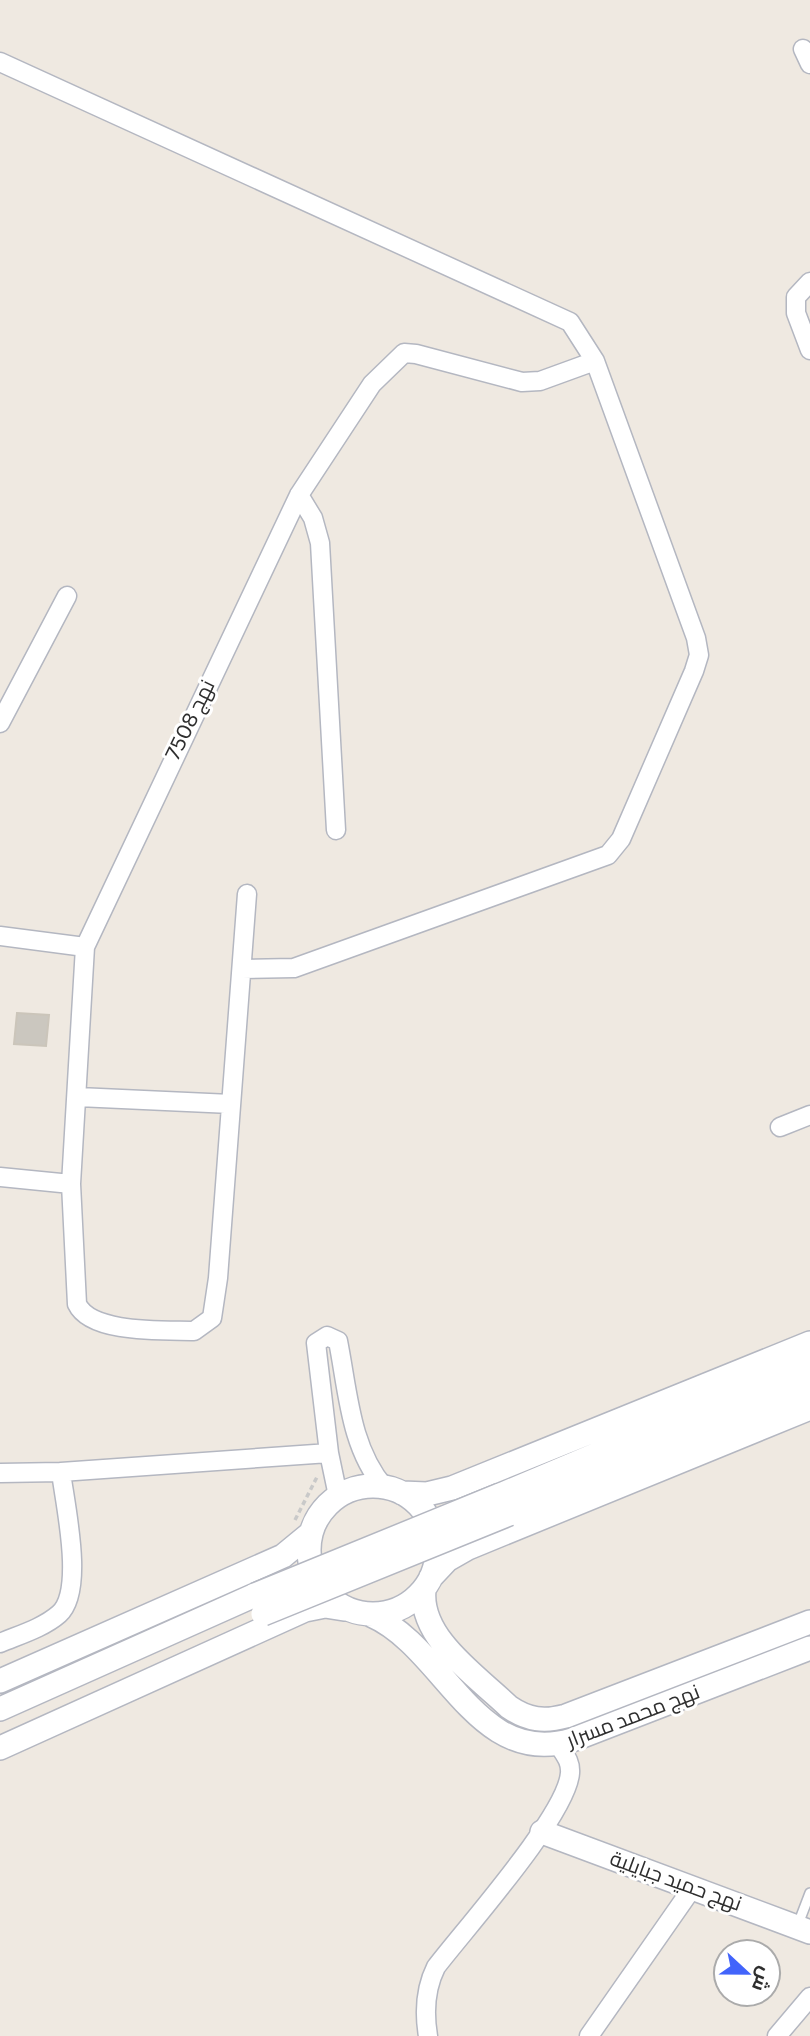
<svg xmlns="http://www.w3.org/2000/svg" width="810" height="2036" font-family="Commissioner,Cairo,sans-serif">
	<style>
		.building { fill: #cbc7bf; stroke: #cbc5ba; stroke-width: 2 }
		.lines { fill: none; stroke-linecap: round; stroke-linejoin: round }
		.lane-casing { stroke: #b4b7c1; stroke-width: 12 }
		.street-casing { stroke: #b4b7c1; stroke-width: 21 }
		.secondary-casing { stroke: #b4b7c1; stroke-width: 26 }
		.path { stroke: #c9c9c9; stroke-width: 3.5; stroke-dasharray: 5 3.5; stroke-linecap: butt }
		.lane { stroke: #fff; stroke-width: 9 }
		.street { stroke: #fff; stroke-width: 18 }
		.secondary { stroke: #fff; stroke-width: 23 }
		.secondary-bridge-casing { stroke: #b4b7c1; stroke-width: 26; stroke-linecap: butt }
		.secondary-bridge { stroke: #fff; stroke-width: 23 }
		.labels { text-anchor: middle; stroke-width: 6; stroke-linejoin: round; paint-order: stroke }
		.street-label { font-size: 21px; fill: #2e2e2e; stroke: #fff }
	</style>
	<rect width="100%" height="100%" fill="#efe9e1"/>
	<path class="building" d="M 17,1013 L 49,1015 L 46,1046 L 14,1044 Z"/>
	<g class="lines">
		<g class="lane-casing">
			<path id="lane" d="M 797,1927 L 810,1893"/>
		</g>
		<g class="street-casing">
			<path id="street" d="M 803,49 L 810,64
				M 0,62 L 570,322 L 595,361 L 696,638 L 699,655 L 694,671 L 621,839 L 608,855 L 294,968 L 242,969
				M 810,282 L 796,297 L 796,313 L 810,350
				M 299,495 L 313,518 L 320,543 L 336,830
				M 0,723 L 67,596
				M 247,894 L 218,1278 L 212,1318 L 194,1331 C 164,1330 91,1334 77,1304 L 71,1184 L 85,947 L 299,495 L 372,384 L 404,353 L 416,354 L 522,382 L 540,381 L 595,361
				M 0,936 L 85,947
				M 78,1097 L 231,1104
				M 780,1127 L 810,1115
				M 0,1177 L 71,1184
				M 0,1473 L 61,1472 L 329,1453
				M 338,1496 L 329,1453 L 316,1343 L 327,1336 L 338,1341 C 348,1391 350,1447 384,1487
				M 0,1643 C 19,1635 43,1628 59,1614 C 85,1591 65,1505 61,1472
				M 428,2036 C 424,2012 425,1989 436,1967 C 465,1929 567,1815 570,1773 C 571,1761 564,1754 558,1744
				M 589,2036 L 693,1887
				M 777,2036 L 810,1997"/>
		</g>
		<g class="secondary-casing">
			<path id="secondary" d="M309 1550a64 64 0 1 1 128 0a64 64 0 1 1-128 0Z
				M 402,1493 L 427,1494 L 452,1488 L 810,1343
				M 500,1495 L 810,1364
				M 509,1514 L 810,1387
				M 431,1577 L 447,1560 L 468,1548 L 810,1408
				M 424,1590 C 419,1638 477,1676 509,1707 C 528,1720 544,1722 566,1716 L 810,1622
				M 371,1615 C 445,1647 476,1769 572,1740 L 810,1648
				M 0,1681 L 283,1556 L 311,1533
				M 0,1709 L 255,1595
				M 0,1748 L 305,1610 L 325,1606 L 344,1609
				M 542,1832 L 810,1932"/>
		</g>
		<path class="path" d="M 295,1520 L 317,1477"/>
		<use href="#lane" class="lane"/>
		<use href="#street" class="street"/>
		<use href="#secondary" class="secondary"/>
		<g class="secondary-bridge-casing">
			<path id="secondary-bridge" d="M 255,1595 L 500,1495
				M 263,1614 L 509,1514"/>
		</g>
		<use href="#secondary-bridge" class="secondary-bridge"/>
	</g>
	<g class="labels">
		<g class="street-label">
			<text transform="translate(190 720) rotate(-64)" y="7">نهج 7508</text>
			<text transform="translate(633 1716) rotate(-21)" y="7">نهج محمد مسرار</text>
			<text transform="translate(676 1881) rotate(20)" y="7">نهج حميد جبايلية</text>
		</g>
	</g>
	<g transform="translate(747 1973) rotate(112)"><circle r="33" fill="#ffffff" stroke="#ababab" stroke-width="2"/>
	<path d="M0-5L12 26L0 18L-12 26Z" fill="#4264fb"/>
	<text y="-10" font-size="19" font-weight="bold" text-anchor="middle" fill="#2e2e2e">ش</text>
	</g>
</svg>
